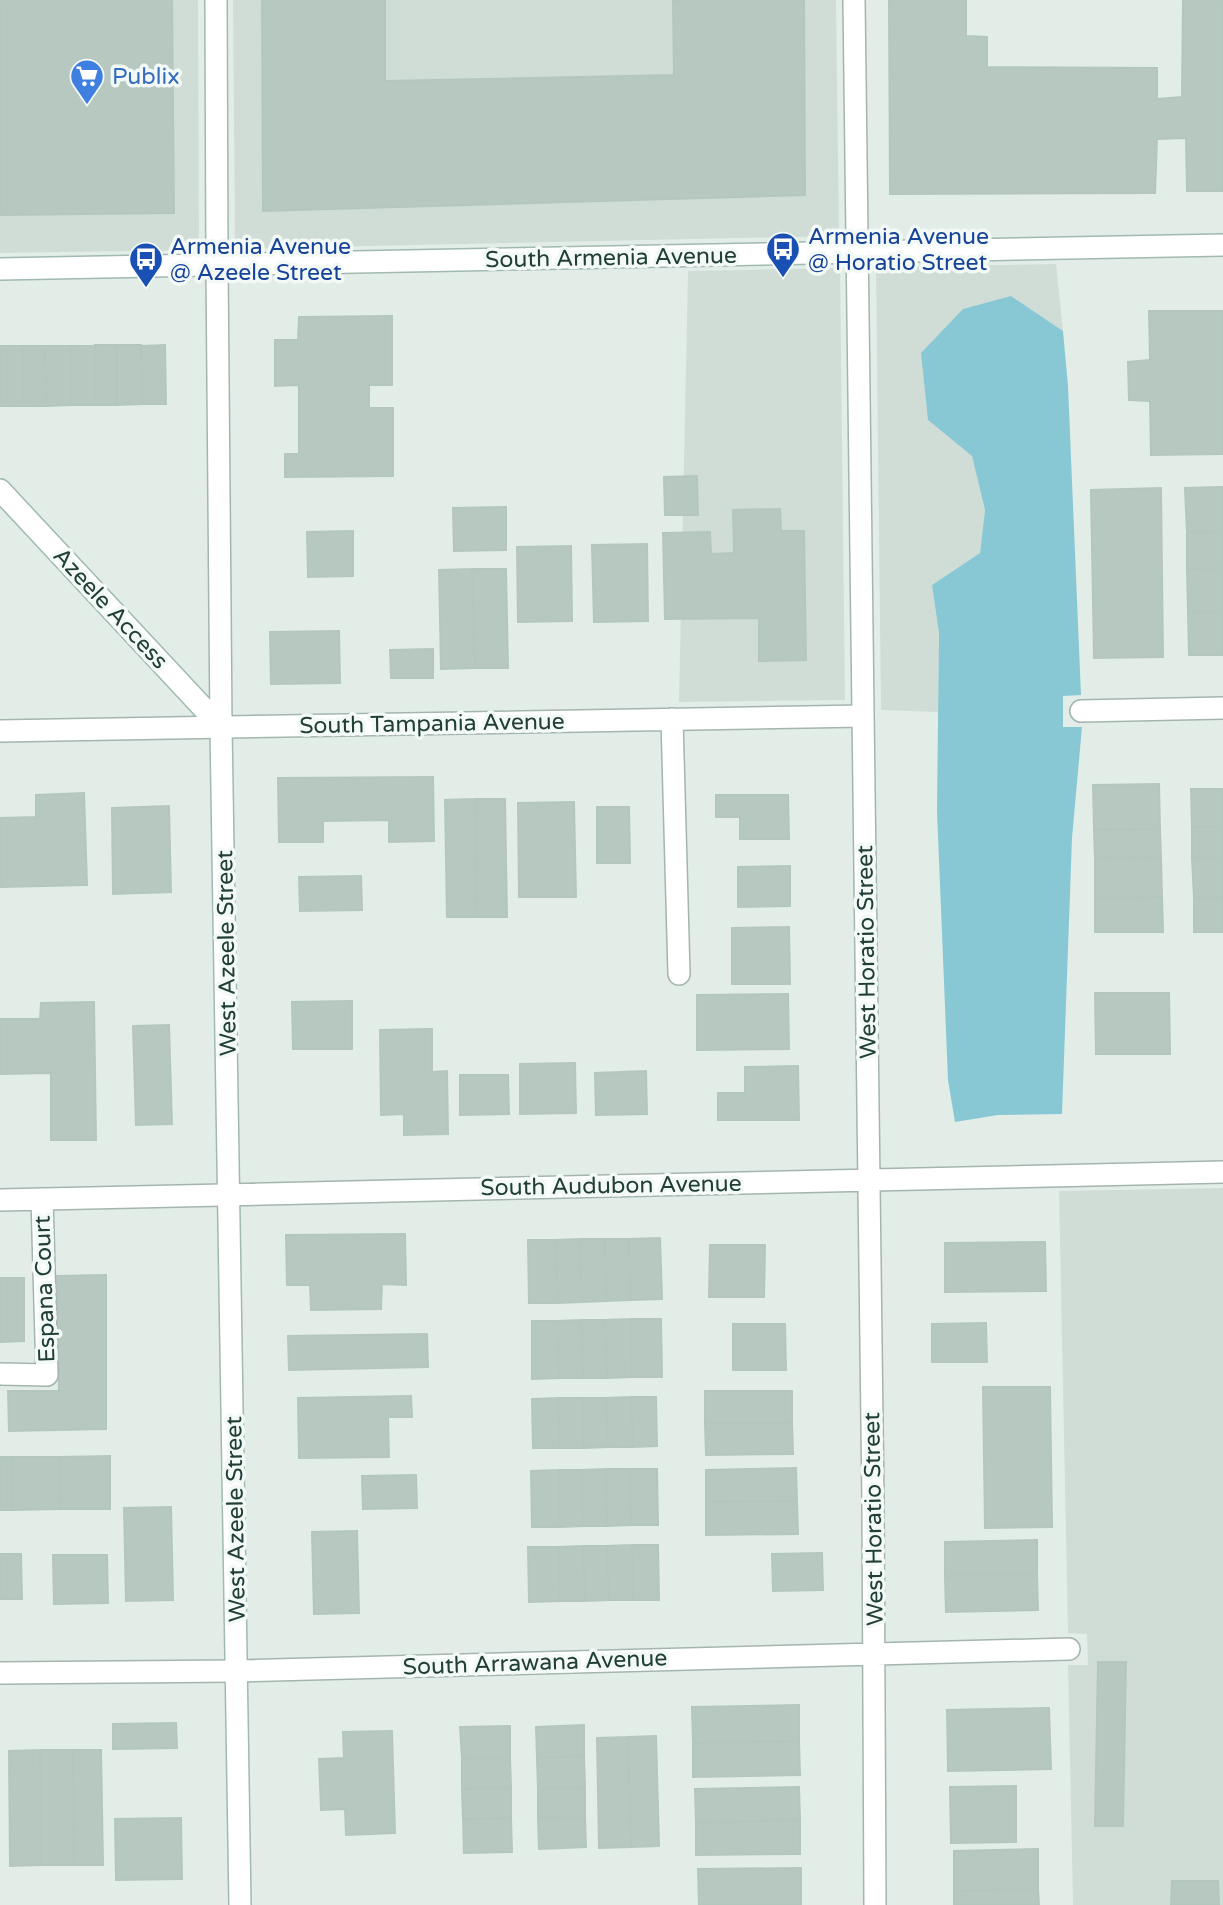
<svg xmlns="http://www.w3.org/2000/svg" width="1223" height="1905" font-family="'Varela Round',sans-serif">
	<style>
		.built { fill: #d0ddd7 }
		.water { fill: #88c8d4 }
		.building { fill: #b7c8c1; stroke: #b4c7bf; stroke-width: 2 }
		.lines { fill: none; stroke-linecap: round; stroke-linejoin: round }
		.street-casing { stroke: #a4b5af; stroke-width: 24 }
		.secondary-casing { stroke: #a0b9b1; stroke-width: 24 }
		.street { stroke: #fff; stroke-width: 21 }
		.secondary { stroke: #fff; stroke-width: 21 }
		.labels { text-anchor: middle; stroke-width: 7; stroke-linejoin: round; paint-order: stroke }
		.shop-label { font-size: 23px; fill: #366cbe; stroke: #f3f9f6; text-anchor: start }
		.transit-label { font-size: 23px; fill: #164399; stroke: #f3f9f6; text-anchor: start }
		.street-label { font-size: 23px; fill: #213f37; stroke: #f3f9f6 }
	</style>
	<rect width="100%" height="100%" fill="#e2ede8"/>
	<path class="built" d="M 0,0 L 198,0 L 199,250 L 0,253 Z
		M 233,0 L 836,0 L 839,236 L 235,249 Z
		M 1056,264 L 1063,331 L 1011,296 L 928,420 L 972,455 L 985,510 L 980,553 L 932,585 L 939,633 L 938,712 L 881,710 L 876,267 Z
		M 840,268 L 845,700 L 679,702 L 688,271 Z
		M 1223,1188 L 1223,1905 L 1073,1905 L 1068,1665 L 1088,1665 L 1087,1634 L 1068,1633 L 1059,1191 Z"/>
	<path class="water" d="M 1011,296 L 1063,331 L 1068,386 L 1081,695 L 1063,696 L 1063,727 L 1082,727 L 1072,838 L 1062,1114 L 998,1115 L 955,1122 L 948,1080 L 937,811 L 939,633 L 932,585 L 980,553 L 985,510 L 972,456 L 928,420 L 921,353 L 963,309 Z"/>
	<path class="building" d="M 0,0 L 172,0 L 174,213 L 0,215 Z
		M 262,0 L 385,0 L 385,81 L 674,75 L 673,0 L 804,0 L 805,195 L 263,211 Z
		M 889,0 L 966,0 L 966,36 L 987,37 L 987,67 L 1157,68 L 1157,99 L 1182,97 L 1183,0 L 1223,0 L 1223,191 L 1187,191 L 1186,138 L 1157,139 L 1155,193 L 890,194 Z
		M 1149,311 L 1223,311 L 1223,454 L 1151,455 L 1150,401 L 1129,400 L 1128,362 L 1150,360 Z
		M 392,316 L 392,385 L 369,385 L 369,408 L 393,408 L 393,476 L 285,477 L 285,454 L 299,454 L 299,385 L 275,386 L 275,340 L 298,340 L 299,317 Z
		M 95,345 L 96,405 L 71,405 L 71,346 Z
		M 95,345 L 117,345 L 117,405 L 96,405 Z
		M 117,345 L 141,345 L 142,404 L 117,405 Z
		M 165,345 L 166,404 L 142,404 L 141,346 Z
		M 0,346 L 23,346 L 24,406 L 0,406 Z
		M 23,346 L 45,346 L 46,406 L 24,406 Z
		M 45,346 L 71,346 L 71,405 L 46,406 Z
		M 697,476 L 698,515 L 665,515 L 664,477 Z
		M 1223,487 L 1223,531 L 1187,532 L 1185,488 Z
		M 1161,488 L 1163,657 L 1094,658 L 1091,490 Z
		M 506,507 L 506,550 L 454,551 L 453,508 Z
		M 780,509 L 781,531 L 804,531 L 806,660 L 759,661 L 759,618 L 665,619 L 663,533 L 710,532 L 711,554 L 734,553 L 733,510 Z
		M 353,531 L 353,576 L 308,577 L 307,532 Z
		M 1223,531 L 1223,568 L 1187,569 L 1187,532 Z
		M 647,544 L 648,621 L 594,622 L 592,545 Z
		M 571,546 L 572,621 L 518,622 L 517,547 Z
		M 1223,568 L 1223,611 L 1188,612 L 1187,569 Z
		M 472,569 L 475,668 L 441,669 L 439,570 Z
		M 472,569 L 506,569 L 508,668 L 475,668 Z
		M 1223,611 L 1223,655 L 1189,655 L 1188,612 Z
		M 339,631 L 340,683 L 271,684 L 270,632 Z
		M 433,649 L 433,678 L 391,678 L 390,650 Z
		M 433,777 L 434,841 L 389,842 L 389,820 L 323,821 L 323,842 L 279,842 L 278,778 Z
		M 1159,784 L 1160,829 L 1094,830 L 1093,785 Z
		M 1191,789 L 1223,789 L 1223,826 L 1192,827 Z
		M 84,793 L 87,885 L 0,887 L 0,818 L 36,817 L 36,795 Z
		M 716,795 L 788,795 L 789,839 L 740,839 L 740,817 L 716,817 Z
		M 475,799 L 477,917 L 447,917 L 445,800 Z
		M 475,799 L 505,799 L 507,917 L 477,917 Z
		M 574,802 L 576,897 L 519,897 L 518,803 Z
		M 169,806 L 171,892 L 113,894 L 112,808 Z
		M 597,807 L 629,807 L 630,863 L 597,863 Z
		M 1223,826 L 1223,857 L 1192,858 L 1192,827 Z
		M 1160,829 L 1161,857 L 1095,858 L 1094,830 Z
		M 1161,857 L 1162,897 L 1095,898 L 1095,858 Z
		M 1223,857 L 1223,898 L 1194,898 L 1192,858 Z
		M 790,866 L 790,906 L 738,907 L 738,867 Z
		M 361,876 L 362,910 L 300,911 L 299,877 Z
		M 1162,897 L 1163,932 L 1095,932 L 1095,898 Z
		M 1194,898 L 1223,898 L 1223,932 L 1194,932 Z
		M 789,927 L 790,984 L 732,984 L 732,928 Z
		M 1095,993 L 1169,993 L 1170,1054 L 1096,1054 Z
		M 788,994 L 789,1049 L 697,1050 L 697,995 Z
		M 352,1001 L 352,1049 L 293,1049 L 292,1002 Z
		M 94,1002 L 96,1140 L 51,1140 L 51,1073 L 0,1074 L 0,1019 L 40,1019 L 41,1003 Z
		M 169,1025 L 172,1124 L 136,1125 L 133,1026 Z
		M 432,1029 L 432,1072 L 447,1071 L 448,1134 L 404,1135 L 404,1114 L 381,1115 L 380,1030 Z
		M 575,1063 L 576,1113 L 520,1114 L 520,1064 Z
		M 798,1066 L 799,1120 L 718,1120 L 718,1093 L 745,1093 L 745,1067 Z
		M 646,1071 L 647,1114 L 596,1115 L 595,1073 Z
		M 460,1075 L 508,1075 L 509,1114 L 460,1115 Z
		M 405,1234 L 406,1285 L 382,1284 L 381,1309 L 311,1310 L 310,1285 L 287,1285 L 286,1235 Z
		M 660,1238 L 662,1299 L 630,1300 L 629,1239 Z
		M 580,1239 L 605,1239 L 606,1301 L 582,1302 Z
		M 580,1239 L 582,1302 L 558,1303 L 556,1240 Z
		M 605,1239 L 629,1239 L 630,1300 L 606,1301 Z
		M 528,1240 L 556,1240 L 558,1303 L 529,1303 Z
		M 1045,1242 L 1046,1291 L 945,1292 L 945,1243 Z
		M 710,1245 L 765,1245 L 764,1297 L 709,1297 Z
		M 106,1275 L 106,1429 L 9,1431 L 8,1391 L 59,1391 L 57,1276 Z
		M 0,1278 L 24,1278 L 24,1341 L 0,1342 Z
		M 631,1319 L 632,1377 L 607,1378 L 605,1320 Z
		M 631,1319 L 661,1319 L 662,1377 L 632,1377 Z
		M 581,1320 L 583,1378 L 559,1378 L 557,1321 Z
		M 581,1320 L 605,1320 L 607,1378 L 583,1378 Z
		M 532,1321 L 557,1321 L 559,1378 L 532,1379 Z
		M 986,1323 L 987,1362 L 932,1362 L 932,1324 Z
		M 733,1324 L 785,1324 L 786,1370 L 733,1370 Z
		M 427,1334 L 428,1367 L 289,1370 L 288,1336 Z
		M 983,1387 L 1050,1387 L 1052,1527 L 985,1528 Z
		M 705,1391 L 792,1391 L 792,1423 L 705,1423 Z
		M 411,1396 L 412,1417 L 388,1417 L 389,1457 L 299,1458 L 298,1398 Z
		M 631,1397 L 656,1397 L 657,1446 L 633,1447 Z
		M 631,1397 L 633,1447 L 608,1447 L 606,1398 Z
		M 558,1398 L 560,1448 L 533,1448 L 532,1399 Z
		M 558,1398 L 583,1398 L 584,1448 L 560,1448 Z
		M 583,1398 L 606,1398 L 608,1447 L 584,1448 Z
		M 705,1423 L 792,1423 L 793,1454 L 706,1455 Z
		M 110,1456 L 110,1509 L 60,1509 L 59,1457 Z
		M 0,1457 L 12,1457 L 12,1510 L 0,1510 Z
		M 12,1457 L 59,1457 L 60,1509 L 12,1510 Z
		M 796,1468 L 797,1501 L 706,1502 L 706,1470 Z
		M 606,1469 L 607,1526 L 583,1526 L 582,1470 Z
		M 606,1469 L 630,1469 L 631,1525 L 607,1526 Z
		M 630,1469 L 657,1469 L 658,1525 L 631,1525 Z
		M 559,1470 L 582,1470 L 583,1526 L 560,1527 Z
		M 559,1470 L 560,1527 L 532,1527 L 531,1471 Z
		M 416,1475 L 417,1508 L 363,1509 L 362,1476 Z
		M 797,1501 L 798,1534 L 706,1535 L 706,1502 Z
		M 171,1507 L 173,1600 L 126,1601 L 124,1508 Z
		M 357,1531 L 359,1613 L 314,1614 L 312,1532 Z
		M 1037,1540 L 1037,1575 L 945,1576 L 945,1542 Z
		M 632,1545 L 633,1600 L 609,1600 L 607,1546 Z
		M 632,1545 L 658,1545 L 659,1600 L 633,1600 Z
		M 583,1546 L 585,1601 L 560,1601 L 559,1547 Z
		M 583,1546 L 607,1546 L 609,1600 L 585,1601 Z
		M 528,1547 L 559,1547 L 560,1601 L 529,1602 Z
		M 822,1553 L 823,1590 L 773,1591 L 772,1554 Z
		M 0,1554 L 21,1554 L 22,1599 L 0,1599 Z
		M 53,1555 L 107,1555 L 108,1603 L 54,1604 Z
		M 1037,1575 L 1038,1610 L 946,1612 L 945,1576 Z
		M 1098,1662 L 1126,1662 L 1123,1826 L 1095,1826 Z
		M 799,1705 L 799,1741 L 693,1743 L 692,1707 Z
		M 1049,1708 L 1051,1769 L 948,1771 L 947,1710 Z
		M 176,1723 L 177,1748 L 113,1749 L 113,1724 Z
		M 584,1725 L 584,1756 L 537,1758 L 536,1727 Z
		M 510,1726 L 510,1758 L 462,1759 L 460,1727 Z
		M 392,1731 L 395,1833 L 346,1835 L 345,1809 L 321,1810 L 319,1759 L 344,1758 L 343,1732 Z
		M 656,1736 L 659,1846 L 631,1847 L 628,1737 Z
		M 628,1737 L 631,1847 L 599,1848 L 597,1738 Z
		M 799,1741 L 800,1775 L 693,1777 L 693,1743 Z
		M 40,1750 L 73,1750 L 74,1865 L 41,1865 Z
		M 40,1750 L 41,1865 L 10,1866 L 9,1751 Z
		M 73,1750 L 101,1750 L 103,1865 L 74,1865 Z
		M 584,1756 L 585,1787 L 538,1789 L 537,1758 Z
		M 510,1758 L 511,1788 L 462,1789 L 462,1759 Z
		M 1016,1786 L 1016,1842 L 951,1843 L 950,1787 Z
		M 585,1787 L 585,1817 L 538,1818 L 538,1789 Z
		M 799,1787 L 800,1820 L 696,1823 L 695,1789 Z
		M 511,1788 L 511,1818 L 463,1819 L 462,1789 Z
		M 585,1817 L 586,1847 L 539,1849 L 538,1818 Z
		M 181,1818 L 182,1879 L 116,1880 L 115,1819 Z
		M 511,1818 L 512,1852 L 464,1853 L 463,1819 Z
		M 800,1820 L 800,1854 L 696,1855 L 696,1823 Z
		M 1038,1849 L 1038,1889 L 954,1891 L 954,1851 Z
		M 801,1868 L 801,1905 L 699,1905 L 698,1869 Z
		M 1172,1881 L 1218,1881 L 1219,1905 L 1171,1905 Z
		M 1038,1889 L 1039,1905 L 954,1905 L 954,1891 Z"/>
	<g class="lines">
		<g class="street-casing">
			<path id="street" d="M 854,0 L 873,1502 L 875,1905
				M 217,265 L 221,727
				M 1081,711 L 1223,708
				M 672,719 L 679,974
				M 0,731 L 863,716
				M 0,1200 L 1223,1172
				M 0,1374 L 47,1375 L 42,1199
				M 0,1673 L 237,1671 L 1069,1649"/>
		</g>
		<g class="secondary-casing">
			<path id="secondary" d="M 216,0 L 217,265
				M 0,269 L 1223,245
				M 0,490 L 221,727 L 240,1905"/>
		</g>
		<use href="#street" class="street"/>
		<use href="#secondary" class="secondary"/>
	</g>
	<defs>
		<g id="supermarket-pin" transform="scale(1.75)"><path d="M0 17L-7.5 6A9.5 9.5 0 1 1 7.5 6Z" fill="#3f7fe0" stroke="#f3f9f6"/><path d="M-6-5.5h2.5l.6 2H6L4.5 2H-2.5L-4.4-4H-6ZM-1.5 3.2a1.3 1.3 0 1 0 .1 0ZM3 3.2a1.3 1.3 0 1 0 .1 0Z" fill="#fff"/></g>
		<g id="bus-pin" transform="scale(1.75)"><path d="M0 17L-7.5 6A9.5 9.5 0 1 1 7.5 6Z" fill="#1a4fb4" stroke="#f3f9f6"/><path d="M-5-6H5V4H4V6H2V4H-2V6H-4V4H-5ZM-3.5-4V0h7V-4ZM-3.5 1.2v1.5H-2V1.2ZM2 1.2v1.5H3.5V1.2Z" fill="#fff"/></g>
	</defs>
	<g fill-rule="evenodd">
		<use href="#supermarket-pin" x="87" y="76"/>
		<use href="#bus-pin" x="783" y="249"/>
		<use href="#bus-pin" x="146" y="259"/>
	</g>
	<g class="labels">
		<g class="shop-label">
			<text x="112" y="84">Publix</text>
		</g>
		<g class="transit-label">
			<text x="808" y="244">Armenia Avenue<tspan x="808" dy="26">@ Horatio Street</tspan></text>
			<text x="170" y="254">Armenia Avenue<tspan x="170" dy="26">@ Azeele Street</tspan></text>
		</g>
		<g class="street-label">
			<text transform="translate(611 257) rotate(-1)" y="8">South Armenia Avenue</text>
			<text transform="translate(111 608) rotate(47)" y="8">Azeele Access</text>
			<text transform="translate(432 723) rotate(-1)" y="8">South Tampania Avenue</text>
			<text transform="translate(866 952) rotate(-91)" y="8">West Horatio Street</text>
			<text transform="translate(226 953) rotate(-91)" y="8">West Azeele Street</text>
			<text transform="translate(611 1185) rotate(-1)" y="8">South Audubon Avenue</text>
			<text transform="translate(44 1289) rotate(-92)" y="8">Espana Court</text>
			<text transform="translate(235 1519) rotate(-91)" y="8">West Azeele Street</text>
			<text transform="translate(873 1519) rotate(-91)" y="8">West Horatio Street</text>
			<text transform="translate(535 1662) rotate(-2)" y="8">South Arrawana Avenue</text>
		</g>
	</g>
</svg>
